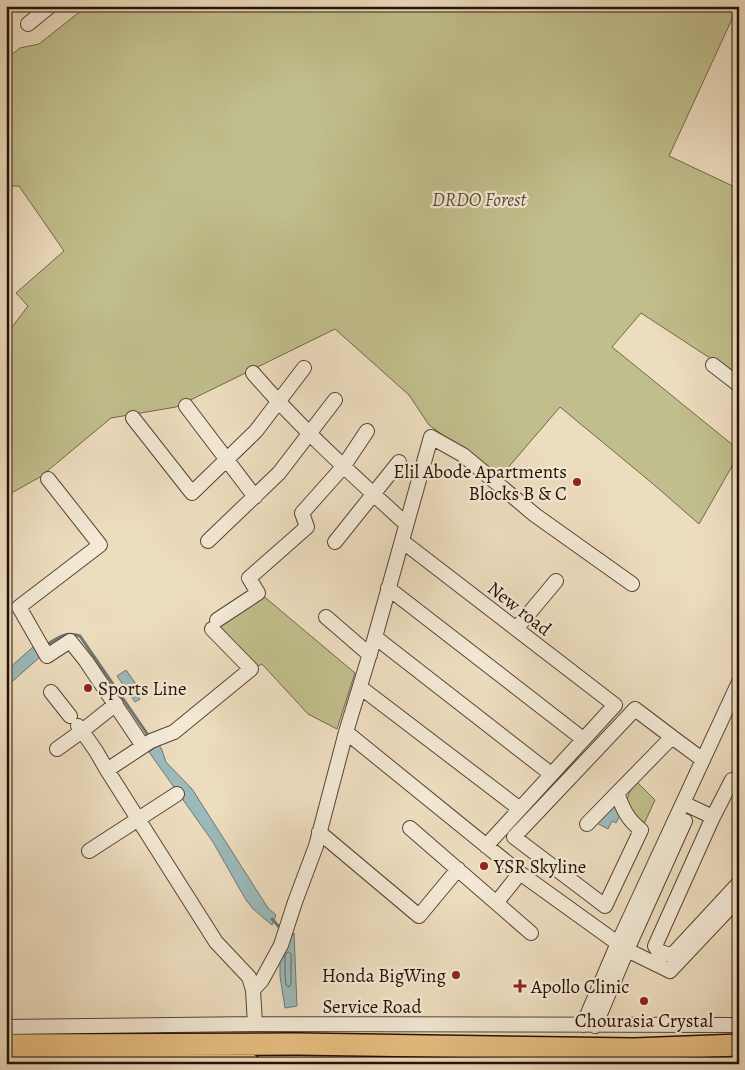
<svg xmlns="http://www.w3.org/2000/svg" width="745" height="1070" font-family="Alegreya,serif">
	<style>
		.green { fill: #c0be8c; stroke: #736748 }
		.water { fill: #9cbabb; stroke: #6d7672 }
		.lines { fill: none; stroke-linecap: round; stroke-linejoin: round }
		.shore { stroke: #616560; stroke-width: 1 }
		.stream { stroke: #6d7672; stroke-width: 3 }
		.minor-casing { stroke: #584334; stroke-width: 16 }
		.highway-casing { stroke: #261005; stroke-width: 24 }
		.minor { stroke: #f3e9d5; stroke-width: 14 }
		.highway { stroke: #e6be80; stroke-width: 21 }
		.rail-casing { stroke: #261005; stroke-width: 5 }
		.rail { stroke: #f3e9d5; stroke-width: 3; stroke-dasharray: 9; stroke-linecap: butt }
		.poi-dot { fill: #8f2418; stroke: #f3e9d5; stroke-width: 2 }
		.labels { text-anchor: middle; stroke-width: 4.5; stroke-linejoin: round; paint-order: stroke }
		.park-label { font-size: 19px; font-style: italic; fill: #5c4d34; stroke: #f3e9d5 }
		.poi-label { font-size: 19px; fill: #261005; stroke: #f3e9d5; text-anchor: start }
		.street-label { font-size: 19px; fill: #261005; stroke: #f3e9d5 }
	</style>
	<rect width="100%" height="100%" fill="#edddbf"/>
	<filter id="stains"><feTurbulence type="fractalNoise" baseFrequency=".004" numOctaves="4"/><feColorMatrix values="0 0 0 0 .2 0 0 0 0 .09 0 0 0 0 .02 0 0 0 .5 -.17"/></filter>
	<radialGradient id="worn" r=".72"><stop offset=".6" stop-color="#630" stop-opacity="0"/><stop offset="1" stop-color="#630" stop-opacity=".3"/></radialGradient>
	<path class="green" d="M 87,6 L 738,6 L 669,156 L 739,189 L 739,377 L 641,313 L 612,347 L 739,450 L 739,454 L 699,524 L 652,483 L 560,407 L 500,477 L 429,425 L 409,395 L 335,329 L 176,407 L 111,418 L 40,477 L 6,496 L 6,335 L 28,306 L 16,293 L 64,251 L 19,186 L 6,186 L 6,59 L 20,48 L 39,44 Z
		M 261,594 L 355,673 L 337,729 L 308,714 L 262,664 L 254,668 L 212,625 Z
		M 637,782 L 655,800 L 644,824 C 624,815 622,797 637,782 Z"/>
	<path class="water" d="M 33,647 L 41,656 L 6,687 L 6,671 Z
		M 126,670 L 141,691 L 136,694 L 140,699 L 135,702 L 117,676 Z
		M 159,745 L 162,750 L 166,762 L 192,789 L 268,908 L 276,915 L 272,925 L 253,909 L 246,900 L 213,842 L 149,752 Z
		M 611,805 L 618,805 L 620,815 L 616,823 L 612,821 L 608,829 L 595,822 Z
		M 294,933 L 297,1006 L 285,1008 L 280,976 L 280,953 Z"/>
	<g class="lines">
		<path class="shore" d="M 289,952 L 291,954 L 291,984 L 289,987 L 286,985 L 285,975 L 285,955 Z"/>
		<path class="stream" d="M 45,646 C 57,638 65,631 80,636 L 150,738
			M 272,919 L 281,929"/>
		<g class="minor-casing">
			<path id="minor" d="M 28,24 L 50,6
				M 713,365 L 739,385
				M 253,373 C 300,428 353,475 406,524
				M 186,406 L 255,497
				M 133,418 L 192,493 L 256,431 L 304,368
				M 48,479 L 100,545 L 19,607 L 47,656 L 70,641 L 86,661 L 143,746
				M 208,541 L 279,473 L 335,400
				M 402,541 L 615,705 L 486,846
				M 335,542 L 399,462
				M 388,588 L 583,739
				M 326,617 L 370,655
				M 217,620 L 258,593 L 249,578 L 307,527 L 302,513 L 343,467 L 367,431
				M 516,629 L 556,581
				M 375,637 L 551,774
				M 360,687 L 520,809
				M 51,692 L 70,716
				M 78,726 L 82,731 L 116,704
				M 346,732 L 520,873 L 627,950 L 670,971 L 739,898
				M 57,749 L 82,731 L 96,751 L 107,770 L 216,942 L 249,977 L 253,990 L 255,1024
				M 107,770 L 151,741 L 174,732 L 251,669 L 212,629
				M 617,793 C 623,809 627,819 641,830 L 605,906 L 514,837 L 635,709 L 672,737
				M 683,803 L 713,817 L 655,946 L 658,951 L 670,955 L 675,952 L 739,883
				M 713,817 L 732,780
				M 587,824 L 672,737 L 703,760
				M 410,828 L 531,933
				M 319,832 L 419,916 L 458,869
				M 89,851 L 177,794
				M 497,902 L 520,873
				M 253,990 L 262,980 L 281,945 L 295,902 L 316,846 L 346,732 L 375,637 L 431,437 L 463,455 L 535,515 L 632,584
				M 583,1025 L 618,943 L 739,682
				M 595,1026 L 627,950 L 685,821
				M 6,1027 L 255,1024 L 739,1025"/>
		</g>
		<g class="highway-casing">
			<path id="highway" d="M 6,1045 L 297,1044 L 634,1049 L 739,1045
				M 6,1063 L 249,1064"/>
		</g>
		<use href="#minor" class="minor"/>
		<use href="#highway" class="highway"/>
		<g class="rail-casing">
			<path id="rail" d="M 6,1061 L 287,1060 L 739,1062"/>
		</g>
		<use href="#rail" class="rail"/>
	</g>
	<g class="poi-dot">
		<circle cx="577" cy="482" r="5"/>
		<circle cx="88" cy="688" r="5"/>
		<circle cx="484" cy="866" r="5"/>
		<circle cx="456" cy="975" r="5"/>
		<path d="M517.5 978.5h5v5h5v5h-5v5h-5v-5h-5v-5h5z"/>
		<circle cx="644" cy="1001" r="5"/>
	</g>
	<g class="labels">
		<g class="park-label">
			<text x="479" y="206">DRDO Forest</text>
		</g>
		<g class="poi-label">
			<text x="567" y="478" text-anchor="end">Elil Abode Apartments<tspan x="567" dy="22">Blocks B &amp; C</tspan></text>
			<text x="98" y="695">Sports Line</text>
			<text x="494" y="873">YSR Skyline</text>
			<text x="446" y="982" text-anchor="end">Honda BigWing</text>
			<text x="531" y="993">Apollo Clinic</text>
			<text x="644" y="1027" text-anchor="middle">Chourasia Crystal</text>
		</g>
		<g class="street-label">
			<text transform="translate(520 608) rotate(38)" y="7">New road</text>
			<text x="372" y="1013">Service Road</text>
		</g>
	</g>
	<rect width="745" height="1070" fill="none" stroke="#edddbf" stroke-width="25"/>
	<rect x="8" y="8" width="730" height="1055" fill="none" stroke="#261005" stroke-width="2.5"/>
	<rect x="12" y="12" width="720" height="1045" fill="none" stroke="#261005"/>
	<rect width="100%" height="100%" filter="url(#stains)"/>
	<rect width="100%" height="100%" fill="url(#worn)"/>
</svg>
